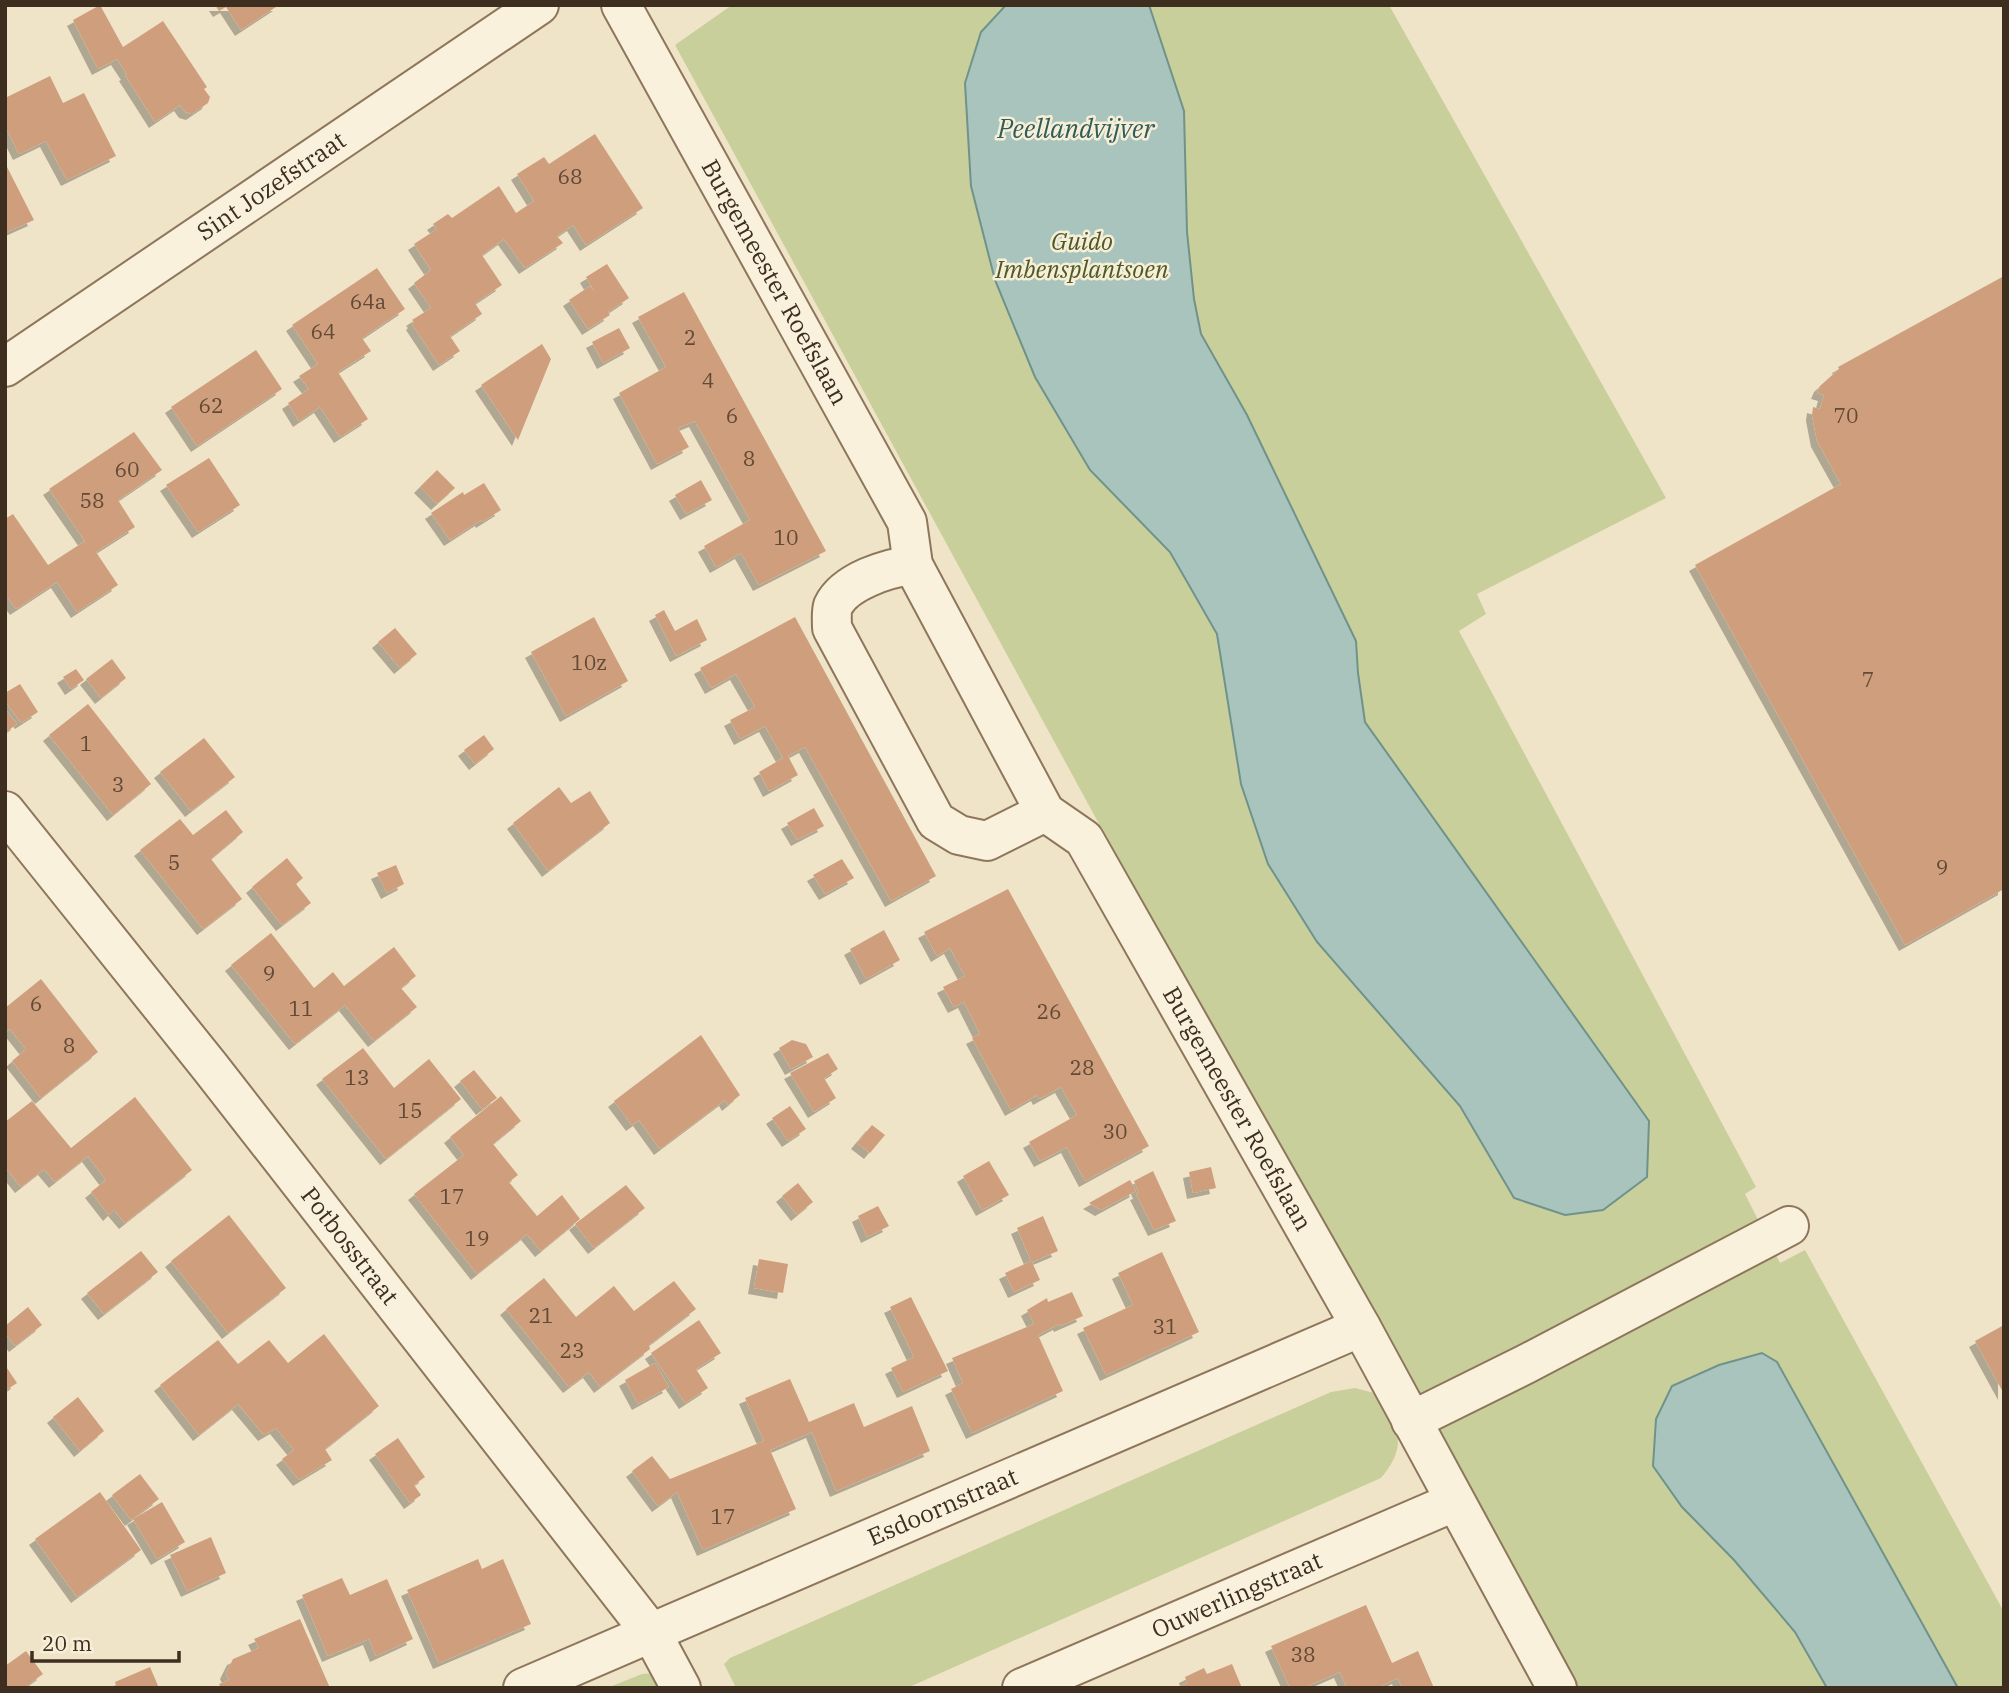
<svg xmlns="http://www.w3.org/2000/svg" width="2009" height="1693" font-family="'IBM Plex Serif',serif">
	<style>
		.green { fill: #c9cf9b }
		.water { fill: #a9c4bc; stroke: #6f938a; stroke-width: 2 }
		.building { fill: #cf9f7d; filter: url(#shadow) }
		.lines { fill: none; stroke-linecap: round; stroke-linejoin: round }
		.minor-casing { stroke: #8d765c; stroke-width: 42 }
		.minor { stroke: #faf1dc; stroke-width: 38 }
		.labels { text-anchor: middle; stroke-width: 5; stroke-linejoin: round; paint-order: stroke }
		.number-label { font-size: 21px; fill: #624a37 }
		.street-label { font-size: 24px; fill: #3d2e20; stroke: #f7eed8 }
		.park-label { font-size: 24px; font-style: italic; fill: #4d5a26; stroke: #f7eed8 }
		.water-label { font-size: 26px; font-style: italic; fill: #2f5d5a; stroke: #f7eed8 }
	</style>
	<defs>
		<filter id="shadow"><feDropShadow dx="-6" dy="6" stdDeviation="0" flood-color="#0004"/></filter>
	</defs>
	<rect width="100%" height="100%" fill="#f0e4c8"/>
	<path class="green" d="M 732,5 L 1389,5 L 1666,498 L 1477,594 L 1486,614 L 1459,631 L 1756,1187 L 1745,1194 L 1780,1263 L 1805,1250 L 2004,1612 L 2004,1688 L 1573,1688 L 1445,1458 L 1452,1451 L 1405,1366 L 1393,1364 L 675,45 Z
		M 1355,1388 L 1378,1394 C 1397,1428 1410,1443 1381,1478 L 907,1688 L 736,1688 L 724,1664 L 730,1658 L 1331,1392 Z
		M 668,1672 L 677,1688 L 607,1688 L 642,1674 Z"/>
	<path class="water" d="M 1006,5 L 1149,5 L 1184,111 L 1187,232 L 1194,299 L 1201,334 L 1247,415 L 1356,641 L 1358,673 L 1365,722 L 1649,1121 L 1647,1177 L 1603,1210 L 1565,1215 L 1514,1198 L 1460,1106 L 1317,942 L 1268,864 L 1241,784 L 1217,634 L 1170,552 L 1090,470 L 1035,377 L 995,280 L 971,186 L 965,83 L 981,32 Z
		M 1762,1353 L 1777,1362 L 1958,1688 L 1827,1688 L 1795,1632 L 1734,1560 L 1682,1507 L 1653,1466 L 1656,1419 L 1672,1386 L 1719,1365 Z"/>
	<path class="building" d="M 100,5 L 123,47 L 163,21 L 207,87 L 204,89 L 210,97 L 208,103 L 192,114 L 185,112 L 180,105 L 155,122 L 125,75 L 127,74 L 117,59 L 98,69 L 73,20 Z
		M 215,5 L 279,5 L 241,30 L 226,7 L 219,11 Z
		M 50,76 L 63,103 L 84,93 L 116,156 L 67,180 L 46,141 L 19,154 L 5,126 L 5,98 Z
		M 595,134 L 643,208 L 586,245 L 573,225 L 557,236 L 563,243 L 525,268 L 504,239 L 482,255 L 502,285 L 475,303 L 482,314 L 450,336 L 460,351 L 439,365 L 412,324 L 414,322 L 412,320 L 431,308 L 414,283 L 431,270 L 414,244 L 437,229 L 433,224 L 448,214 L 452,218 L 499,186 L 516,213 L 534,201 L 517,174 L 544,157 L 549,164 Z
		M 5,163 L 34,220 L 5,233 Z
		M 607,264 L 629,298 L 608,312 L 610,315 L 588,329 L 569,300 L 590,286 L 595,292 L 586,277 Z
		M 377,268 L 405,309 L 362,338 L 371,351 L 338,372 L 368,419 L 340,437 L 320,407 L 299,421 L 288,403 L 309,389 L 299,376 L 318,364 L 292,325 Z
		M 2004,276 L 2004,889 L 1905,945 L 1695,565 L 1841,484 L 1817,441 L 1812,415 L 1813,407 L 1820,409 L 1824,395 L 1817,393 L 1820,386 L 1839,369 L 1838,367 Z
		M 684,292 L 826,551 L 759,585 L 741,553 L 716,567 L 704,546 L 750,520 L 695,421 L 678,428 L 689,447 L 657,464 L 619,393 L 666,367 L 638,317 Z
		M 619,328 L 630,348 L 603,363 L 592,342 Z
		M 542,344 L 551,359 L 518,440 L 481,385 Z
		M 256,350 L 282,389 L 197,446 L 171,407 Z
		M 134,432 L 162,470 L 118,500 L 135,527 L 96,552 L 118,585 L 77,612 L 57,582 L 16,609 L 5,594 L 5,519 L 13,514 L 48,565 L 85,541 L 49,489 Z
		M 209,458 L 240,505 L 198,532 L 166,485 Z
		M 437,470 L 455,488 L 437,504 L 420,487 Z
		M 701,480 L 712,500 L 686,514 L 675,495 Z
		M 484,483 L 501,510 L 482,522 L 481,520 L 450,540 L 431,513 L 463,492 L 464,495 Z
		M 664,610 L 675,631 L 697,619 L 707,640 L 676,656 L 655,615 Z
		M 594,617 L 628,681 L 566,716 L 531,652 Z
		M 795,617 L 936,876 L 891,901 L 805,747 L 788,756 L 798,775 L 769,791 L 759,772 L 783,758 L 765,726 L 740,739 L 730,720 L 755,707 L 754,705 L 736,674 L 711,688 L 700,668 Z
		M 395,628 L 417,654 L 400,668 L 378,642 Z
		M 112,659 L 126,678 L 101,698 L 86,679 Z
		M 76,669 L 84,680 L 71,689 L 63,677 Z
		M 20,684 L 38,712 L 21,723 L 5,701 L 5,693 Z
		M 88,704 L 151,784 L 113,815 L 49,735 Z
		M 5,709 L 17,724 L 5,733 Z
		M 484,735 L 494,749 L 475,764 L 464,750 Z
		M 204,738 L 235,777 L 191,811 L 160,772 Z
		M 559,787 L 571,803 L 590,791 L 610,823 L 548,871 L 513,823 Z
		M 814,808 L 824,826 L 797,840 L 787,823 Z
		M 226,810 L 243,832 L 211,859 L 242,899 L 203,929 L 140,850 L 180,819 L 193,835 Z
		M 287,858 L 303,878 L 296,884 L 311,903 L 282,925 L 252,887 Z
		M 842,859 L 854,878 L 825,894 L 813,875 Z
		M 396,865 L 404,884 L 387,893 L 377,873 Z
		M 1008,889 L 1149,1146 L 1085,1181 L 1067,1147 L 1040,1161 L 1029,1142 L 1077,1115 L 1061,1087 L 1039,1099 L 1037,1095 L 1011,1110 L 972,1038 L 980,1034 L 964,1002 L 954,1007 L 943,987 L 965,976 L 950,948 L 937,956 L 924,932 Z
		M 884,930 L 900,960 L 866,979 L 850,949 Z
		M 271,933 L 314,988 L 333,972 L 344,986 L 394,947 L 416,976 L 401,988 L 417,1007 L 374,1041 L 345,1005 L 295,1044 L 231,965 Z
		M 41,979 L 98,1052 L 41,1098 L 12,1061 L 26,1049 L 10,1029 L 5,1033 L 5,1008 Z
		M 701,1035 L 740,1095 L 728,1105 L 725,1100 L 660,1149 L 639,1120 L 632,1125 L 614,1101 Z
		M 792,1040 L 806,1044 L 813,1057 L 791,1069 L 779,1048 Z
		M 363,1048 L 394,1088 L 429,1059 L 461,1099 L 386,1159 L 322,1079 Z
		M 828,1053 L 838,1069 L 824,1078 L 836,1098 L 814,1112 L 790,1073 Z
		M 474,1070 L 497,1098 L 482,1109 L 460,1081 Z
		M 501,1096 L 521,1121 L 493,1144 L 518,1175 L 509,1182 L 537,1216 L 562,1195 L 580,1219 L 541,1251 L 527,1234 L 477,1274 L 414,1194 L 464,1155 L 450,1137 Z
		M 135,1097 L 192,1170 L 125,1223 L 114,1210 L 109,1215 L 91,1192 L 106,1180 L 88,1156 L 55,1182 L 44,1169 L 21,1187 L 5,1167 L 5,1122 L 32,1101 L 71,1148 Z
		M 790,1106 L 806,1129 L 788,1141 L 772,1118 Z
		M 872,1125 L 885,1135 L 870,1153 L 857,1143 Z
		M 989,1161 L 1009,1195 L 982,1210 L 963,1176 Z
		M 1211,1167 L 1216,1188 L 1193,1193 L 1189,1172 Z
		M 1153,1171 L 1176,1221 L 1154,1230 L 1136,1194 L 1139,1193 L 1134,1181 Z
		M 1130,1180 L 1136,1191 L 1101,1210 L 1089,1203 Z
		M 798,1183 L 813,1202 L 797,1215 L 782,1196 Z
		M 626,1185 L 645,1208 L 594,1248 L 575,1224 Z
		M 878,1206 L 889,1226 L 867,1237 L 858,1216 Z
		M 229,1215 L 286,1288 L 228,1333 L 171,1261 Z
		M 1043,1216 L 1058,1251 L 1032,1262 L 1040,1280 L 1014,1292 L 1005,1273 L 1031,1261 L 1017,1228 Z
		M 141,1251 L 158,1272 L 104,1314 L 87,1293 Z
		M 1162,1252 L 1199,1332 L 1106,1375 L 1083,1328 L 1133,1305 L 1118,1273 Z
		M 759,1259 L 788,1264 L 783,1293 L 754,1288 Z
		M 544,1278 L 576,1317 L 614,1286 L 634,1311 L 674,1281 L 696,1309 L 649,1345 L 650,1349 L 600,1387 L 589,1372 L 569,1387 L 506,1309 Z
		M 1072,1292 L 1083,1316 L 1060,1326 L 1059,1324 L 1038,1335 L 1063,1391 L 972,1433 L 951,1389 L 963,1383 L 952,1358 L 1034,1324 L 1027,1310 L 1047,1298 L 1048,1302 Z
		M 911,1297 L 948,1371 L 903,1392 L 891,1368 L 914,1357 L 890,1307 Z
		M 28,1307 L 42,1325 L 15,1346 L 5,1333 L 5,1326 Z
		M 699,1320 L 721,1353 L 696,1369 L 708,1388 L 685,1403 L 651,1353 Z
		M 2004,1325 L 2004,1394 L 1975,1341 Z
		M 324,1334 L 379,1406 L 325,1449 L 332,1460 L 299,1480 L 282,1459 L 294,1450 L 276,1428 L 264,1435 L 238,1404 L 199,1435 L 160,1385 L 218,1340 L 238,1364 L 269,1340 L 288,1363 Z
		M 655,1363 L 669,1387 L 638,1404 L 625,1380 Z
		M 5,1365 L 17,1383 L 5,1391 Z
		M 790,1379 L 809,1422 L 854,1403 L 864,1427 L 912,1406 L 930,1451 L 836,1491 L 812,1432 L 770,1450 L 796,1509 L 703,1550 L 677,1492 L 658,1506 L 632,1471 L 652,1456 L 670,1479 L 764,1441 L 745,1398 Z
		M 78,1397 L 104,1431 L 80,1451 L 53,1417 Z
		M 398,1438 L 425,1477 L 414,1485 L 421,1495 L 410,1503 L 375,1454 Z
		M 140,1474 L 159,1499 L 131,1520 L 112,1495 Z
		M 100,1492 L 141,1550 L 77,1597 L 35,1539 Z
		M 162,1502 L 185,1542 L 157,1559 L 133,1519 Z
		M 211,1537 L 226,1573 L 187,1591 L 170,1555 Z
		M 478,1559 L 482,1569 L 503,1559 L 531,1624 L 439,1663 L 407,1590 Z
		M 342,1578 L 350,1595 L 387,1579 L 413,1639 L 376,1656 L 369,1639 L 328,1656 L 302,1595 Z
		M 1366,1605 L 1392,1663 L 1418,1651 L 1434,1688 L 1402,1688 L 1398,1678 L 1377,1688 L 1347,1688 L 1340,1672 L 1303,1688 L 1290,1688 L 1271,1646 Z
		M 300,1619 L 330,1688 L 221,1688 L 219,1684 L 229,1680 L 226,1673 L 233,1659 L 259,1648 L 254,1639 Z
		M 26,1651 L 43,1674 L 24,1688 L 5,1688 L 5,1666 Z
		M 1232,1664 L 1242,1688 L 1177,1688 L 1187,1683 L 1185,1677 L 1204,1668 L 1207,1674 Z
		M 150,1667 L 159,1688 L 117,1688 L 115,1682 Z"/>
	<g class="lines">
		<g class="minor-casing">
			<g id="minor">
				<path id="s1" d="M 621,5 L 907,522 L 913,565 L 1045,812 L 1084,839 L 1361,1327 L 1557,1688"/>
				<path id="s2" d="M 5,367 L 539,5"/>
				<path d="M 913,565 C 888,568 845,581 833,606 C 831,612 832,621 832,628 L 936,821 L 959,835 L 987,841 L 1045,812"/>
				<path id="s3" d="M 5,811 L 210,1067 L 652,1634 L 681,1688"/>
				<path d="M 1411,1421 L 1528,1363 L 1789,1226"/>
				<path id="s4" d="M 523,1688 L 1361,1327"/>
				<path id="s5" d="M 1022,1688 L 1454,1502"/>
			</g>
		</g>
		<use href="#minor" class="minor"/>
	</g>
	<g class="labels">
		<g class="number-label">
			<text x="570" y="184">68</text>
			<text x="368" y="309">64a</text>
			<text x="323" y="339">64</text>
			<text x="690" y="345">2</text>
			<text x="708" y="388">4</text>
			<text x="211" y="413">62</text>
			<text x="732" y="423">6</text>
			<text x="1846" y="423">70</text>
			<text x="749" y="466">8</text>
			<text x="127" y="477">60</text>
			<text x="92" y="508">58</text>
			<text x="786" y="545">10</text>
			<text x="589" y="670">10z</text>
			<text x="1868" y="687">7</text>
			<text x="86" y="751">1</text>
			<text x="118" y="792">3</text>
			<text x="174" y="870">5</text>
			<text x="1942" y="875">9</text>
			<text x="269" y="981">9</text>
			<text x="36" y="1011">6</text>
			<text x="301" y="1016">11</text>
			<text x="1049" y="1019">26</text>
			<text x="69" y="1053">8</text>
			<text x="1082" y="1075">28</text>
			<text x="357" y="1085">13</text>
			<text x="410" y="1118">15</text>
			<text x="1115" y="1139">30</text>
			<text x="452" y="1204">17</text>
			<text x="477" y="1246">19</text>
			<text x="541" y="1323">21</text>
			<text x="1165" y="1334">31</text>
			<text x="572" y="1358">23</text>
			<text x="723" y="1524">17</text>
			<text x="1303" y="1662">38</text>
		</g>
		<g class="street-label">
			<text dy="8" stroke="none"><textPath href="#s2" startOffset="322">Sint Jozefstraat</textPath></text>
			<text dy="8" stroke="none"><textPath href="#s1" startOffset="317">Burgemeester Roefslaan</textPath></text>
			<text dy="8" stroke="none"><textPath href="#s1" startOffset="1272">Burgemeester Roefslaan</textPath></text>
			<text dy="8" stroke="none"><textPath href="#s3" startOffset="555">Potbosstraat</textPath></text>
			<text dy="8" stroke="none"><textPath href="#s4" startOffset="457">Esdoornstraat</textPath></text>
			<text dy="8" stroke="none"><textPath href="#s5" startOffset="234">Ouwerlingstraat</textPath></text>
		</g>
		<g class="park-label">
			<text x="1082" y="250">Guido<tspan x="1082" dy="28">Imbensplantsoen</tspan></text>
		</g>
		<g class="water-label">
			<text x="1076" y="138">Peellandvijver</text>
		</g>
	</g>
	<rect width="2009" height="1693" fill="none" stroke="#3d2e20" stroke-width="14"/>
	<path d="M32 1651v10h147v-10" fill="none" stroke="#3d2e20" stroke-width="3.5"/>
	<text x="42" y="1651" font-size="21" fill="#3d2e20" stroke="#f7eed8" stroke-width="5" paint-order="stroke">20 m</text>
</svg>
